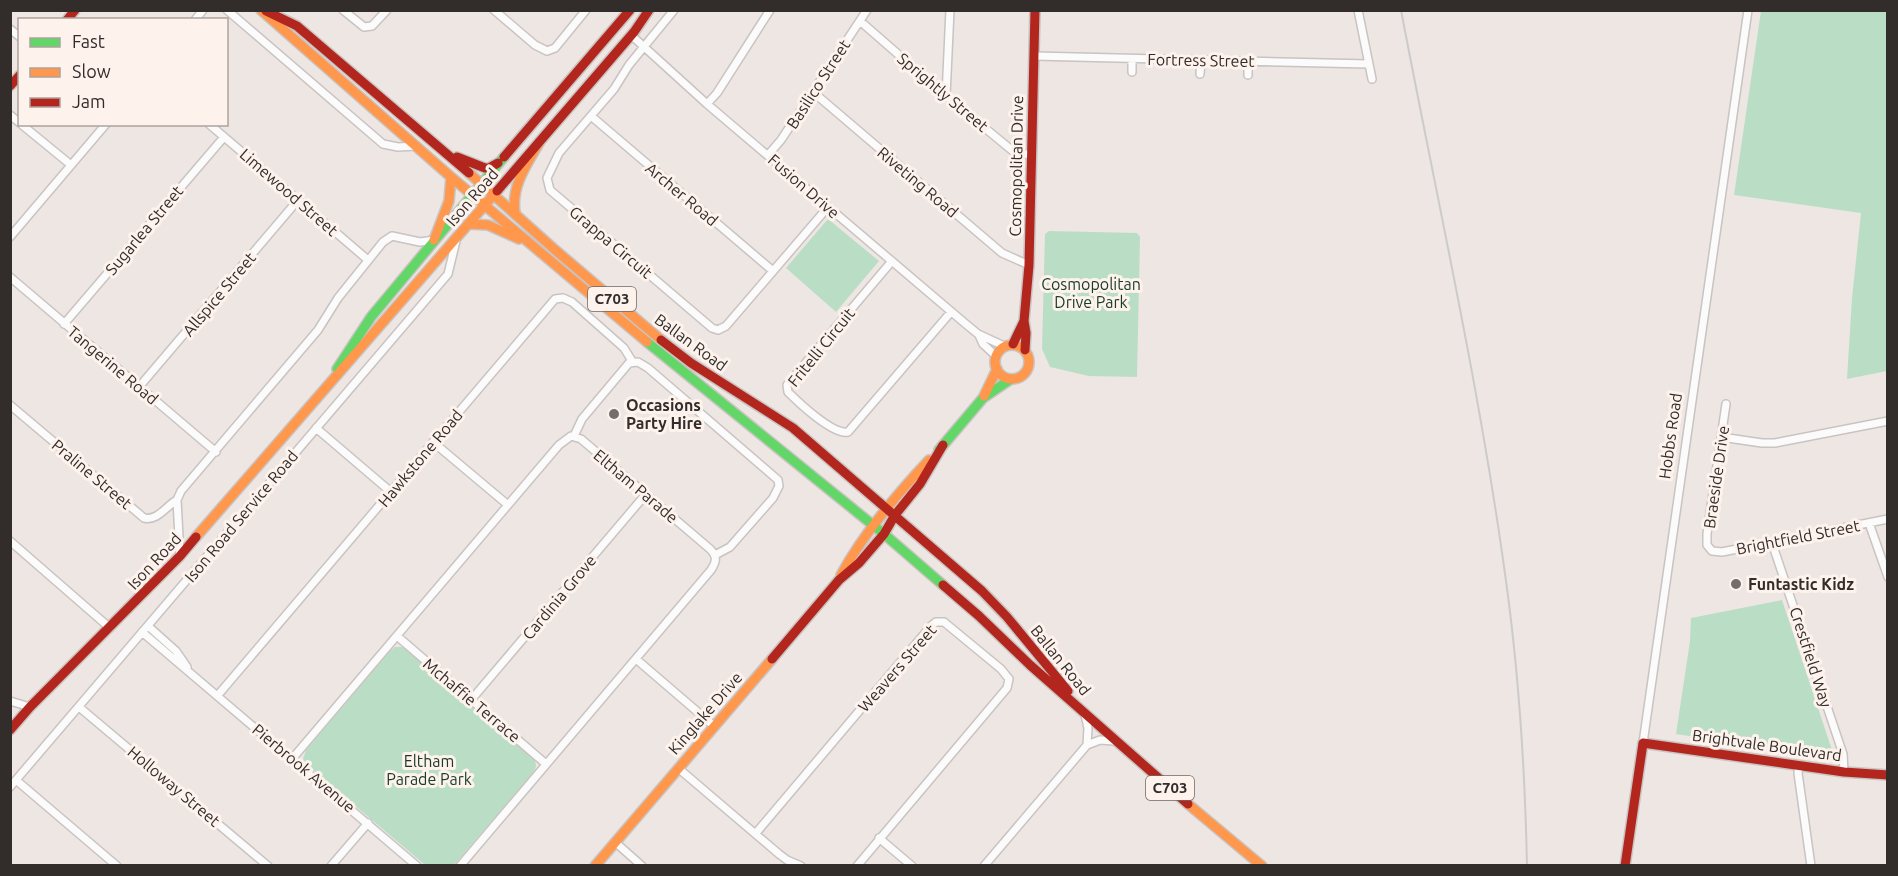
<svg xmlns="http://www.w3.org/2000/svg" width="1898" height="876" font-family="Ubuntu,sans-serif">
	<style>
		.green { fill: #badec5 }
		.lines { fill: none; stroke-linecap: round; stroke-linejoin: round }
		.street-casing { stroke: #c9c3c1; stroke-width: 10 }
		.fast-casing { stroke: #c9c3c1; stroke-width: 12 }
		.slow-casing { stroke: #c9c3c1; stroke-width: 12 }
		.jam-casing { stroke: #c9c3c1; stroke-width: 12 }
		.street { stroke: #fcfbfb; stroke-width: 7 }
		.fast { stroke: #63d668; stroke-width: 9 }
		.slow { stroke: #ff974d; stroke-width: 9 }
		.jam { stroke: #b3261e; stroke-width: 9 }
		.rail { stroke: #cdcbca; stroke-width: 2 }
		.poi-dot { fill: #736e6b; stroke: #fef2ed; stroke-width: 2 }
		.labels { text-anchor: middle; stroke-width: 6; stroke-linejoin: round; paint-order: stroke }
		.shield { fill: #fef2ed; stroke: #6f6865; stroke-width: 1.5 }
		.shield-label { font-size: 15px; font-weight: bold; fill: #322d2b }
		.street-label { font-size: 16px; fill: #322d2b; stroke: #fef2ed }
		.park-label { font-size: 16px; fill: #173b27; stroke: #fef2ed }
		.poi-label { font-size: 16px; font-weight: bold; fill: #322d2b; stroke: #fef2ed; text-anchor: start }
	</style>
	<rect width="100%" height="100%" fill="#ede6e3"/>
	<path class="green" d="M 1761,11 L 1887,11 L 1887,371 L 1847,379 L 1852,298 L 1861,213 L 1734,195 Z
		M 828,219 L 879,261 L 836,312 L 786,268 Z
		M 1049,231 L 1137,233 L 1140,237 L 1137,377 L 1089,376 L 1050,367 L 1042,349 L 1045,234 Z
		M 1782,600 L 1833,753 L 1830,758 L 1676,734 L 1690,641 L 1691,618 Z
		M 395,647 L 402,647 L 407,650 L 532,757 C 537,762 537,768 533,773 L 454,865 L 425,865 L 307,765 L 303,759 L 306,750 L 390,651 Z"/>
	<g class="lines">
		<g class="street-casing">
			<path id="street" d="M 227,10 L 383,144 L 398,147 L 416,146
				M 343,10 L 364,27 L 372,26 L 387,10
				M 494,10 L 535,45 L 547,51 L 555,48 L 586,10
				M 674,10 L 629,65 L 614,89 L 559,153 L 547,178 L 550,190 L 712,328 L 718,330 L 726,326 L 828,207
				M 1358,10 L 1372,79
				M 195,20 L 203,10
				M 860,21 L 946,96 L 1014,152 L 1031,155
				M 10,29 L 20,37
				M 631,35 L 707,104 L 967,325 L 978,334 L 1004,346
				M 1034,56 L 1369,64
				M 1132,72 L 1132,59
				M 1200,74 L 1201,60
				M 1248,75 L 1248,62
				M 813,92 L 1002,253 L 1029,265
				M 946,96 L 950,10
				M 707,104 L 717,93 L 770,10
				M 10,115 L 20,123
				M 591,116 L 773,271
				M 21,124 L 71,165
				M 209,124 L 368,260
				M 768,155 L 781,140 L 867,10
				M 10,237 L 106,124
				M 892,261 L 787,385 L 788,392 C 799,403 833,435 848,432 L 951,312
				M 10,277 L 216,452
				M 64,324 L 224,137
				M 979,335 L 983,344 L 996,356
				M 139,387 L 298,200
				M 1726,404 L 1707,534 L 1707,545 L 1712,551 L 1722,552 L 1888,519
				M 10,405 L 144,518 C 158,521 166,506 177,500
				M 316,428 L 391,492
				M 574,436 L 582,419 L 629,363 L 638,362 L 648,368 L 778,480 L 779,486 L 773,498 L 730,547 L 715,555
				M 1721,437 L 1762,443 L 1775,443 L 1888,421
				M 433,442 L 508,505
				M 1869,523 L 1888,577
				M 10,541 L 110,628
				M 1772,543 L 1843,754 L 1844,772
				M 180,556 L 177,500 L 181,491 L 318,330 L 338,298 L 383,242 L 392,236 L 420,242 L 434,240
				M 148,626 L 176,651 L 187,667
				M 142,632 L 417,866
				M 397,636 L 546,764
				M 636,659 L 714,726
				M 218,695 L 555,299 L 563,298 L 572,302 L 624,348 L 632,361
				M 471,700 L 646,494
				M 10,701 L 30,707
				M 79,707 L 268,866
				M 1085,715 L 1088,728 L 1087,745
				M 1643,743 L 1748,10
				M 292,759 L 559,445 L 571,436 L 581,439 L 710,549 C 717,556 717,561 711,570 L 460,866
				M 1799,765 L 1798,773 L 1811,866
				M 678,768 L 779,854 L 787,860 L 801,866
				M 16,780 L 117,866
				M 10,787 L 448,274 L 456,241
				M 756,833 L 931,626 L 936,622 L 944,622 L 1001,669 L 1009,679 L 1007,688 L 857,866
				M 879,838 L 912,866
				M 615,842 L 642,866
				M 331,866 L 368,823
				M 984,866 L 1087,745 L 1100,740 L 1114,741"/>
		</g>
		<g class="fast-casing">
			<path id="fast" d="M 647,342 L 884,534 L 943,585
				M 337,369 L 371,317 L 504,157
				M 939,450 L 983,398 L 1011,379"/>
		</g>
		<g class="slow-casing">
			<path id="slow" d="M 261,10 L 451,177 L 647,342
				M 469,173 L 554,249 L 661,340
				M 515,212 C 511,186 527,164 539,143
				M 468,224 L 488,225 L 519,239
				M 434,240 L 449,201 L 451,177
				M995 362a17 17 0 1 1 34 0a17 17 0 1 1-34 0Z
				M 984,396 L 997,369
				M 196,537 L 497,191
				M 841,575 C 862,536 898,493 929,460
				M 1188,804 L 1262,866
				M 595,866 L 772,659"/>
		</g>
		<g class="jam-casing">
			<path id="jam" d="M 266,11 L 297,26 L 469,173
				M 67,20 L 75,10
				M 10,86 L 20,75
				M 457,157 L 485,168 L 489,168 L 498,163
				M 504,157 L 630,10
				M 497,191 L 634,32 L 649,10
				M 661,340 L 691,363 L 793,428 L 982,591 L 1007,617 L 1068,691
				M 1013,344 L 1024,321
				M 1025,350 L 1026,333 L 1024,321 L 1029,265 L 1035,10
				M 943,585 L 979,616 L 1030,665 L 1188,804
				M 772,659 L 839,580 L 859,563 L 884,534 L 895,515 L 920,484 L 943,445
				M 10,730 L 30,707 L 180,556 L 196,537
				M 1625,866 L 1643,743 L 1844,772 L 1888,775"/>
		</g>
		<use href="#street" class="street"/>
		<use href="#fast" class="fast"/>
		<use href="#slow" class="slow"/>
		<use href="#jam" class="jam"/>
		<path class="rail" d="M 1401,10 C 1437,200 1480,389 1506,581 C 1519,675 1525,770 1527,866"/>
	</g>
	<g class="poi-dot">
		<circle cx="614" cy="414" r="6"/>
		<circle cx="1736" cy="584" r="6"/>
	</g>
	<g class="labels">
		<g class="shield">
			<rect x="588" y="287" width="48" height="24" rx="4.5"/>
			<rect x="1146" y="776" width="48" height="24" rx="4.5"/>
		</g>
		<g class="shield-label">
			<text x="612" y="304">C703</text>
			<text x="1170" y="793">C703</text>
		</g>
		<g class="street-label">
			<text transform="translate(1201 60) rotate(1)" y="6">Fortress Street</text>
			<text transform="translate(818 84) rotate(-57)" y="6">Basilico Street</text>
			<text transform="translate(943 92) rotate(40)" y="6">Sprightly Street</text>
			<text transform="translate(1016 166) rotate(-89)" y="6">Cosmopolitan Drive</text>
			<text transform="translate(918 182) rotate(40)" y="6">Riveting Road</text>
			<text transform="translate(804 186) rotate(41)" y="6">Fusion Drive</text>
			<text transform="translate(289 192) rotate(41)" y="6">Limewood Street</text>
			<text transform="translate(682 194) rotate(40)" y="6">Archer Road</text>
			<text transform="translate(472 197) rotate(-49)" y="6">Ison Road</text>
			<text transform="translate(144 230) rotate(-50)" y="6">Sugarlea Street</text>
			<text transform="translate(611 242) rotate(40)" y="6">Grappa Circuit</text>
			<text transform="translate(219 294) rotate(-50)" y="6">Allspice Street</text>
			<text transform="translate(691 342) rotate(36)" y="6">Ballan Road</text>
			<text transform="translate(821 347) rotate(-51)" y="6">Fritelli Circuit</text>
			<text transform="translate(113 365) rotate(40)" y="6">Tangerine Road</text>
			<text transform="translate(1670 436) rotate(-82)" y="6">Hobbs Road</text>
			<text transform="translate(420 458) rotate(-50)" y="6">Hawkstone Road</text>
			<text transform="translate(92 474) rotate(40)" y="6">Praline Street</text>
			<text transform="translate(1716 477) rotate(-82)" y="6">Braeside Drive</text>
			<text transform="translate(636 486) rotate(40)" y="6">Eltham Parade</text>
			<text transform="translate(241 516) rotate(-50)" y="6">Ison Road Service Road</text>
			<text transform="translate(1798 537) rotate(-11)" y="6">Brightfield Street</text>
			<text transform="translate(154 561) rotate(-47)" y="6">Ison Road</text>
			<text transform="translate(559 597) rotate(-50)" y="6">Cardinia Grove</text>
			<text transform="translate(1811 657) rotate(72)" y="6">Crestfield Way</text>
			<text transform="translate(1061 660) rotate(51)" y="6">Ballan Road</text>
			<text transform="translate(897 668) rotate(-49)" y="6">Weavers Street</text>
			<text transform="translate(472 700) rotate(40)" y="6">Mchaffie Terrace</text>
			<text transform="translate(705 713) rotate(-49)" y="6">Kinglake Drive</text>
			<text transform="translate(1767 745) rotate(8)" y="6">Brightvale Boulevard</text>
			<text transform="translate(304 768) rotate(40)" y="6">Pierbrook Avenue</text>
			<text transform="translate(174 786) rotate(40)" y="6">Holloway Street</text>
		</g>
		<g class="park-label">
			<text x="1091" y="290">Cosmopolitan<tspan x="1091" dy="18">Drive Park</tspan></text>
			<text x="429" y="767">Eltham<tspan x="429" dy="18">Parade Park</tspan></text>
		</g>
		<g class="poi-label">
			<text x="626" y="411">Occasions<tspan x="626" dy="18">Party Hire</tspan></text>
			<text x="1748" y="590">Funtastic Kidz</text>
		</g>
	</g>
	<rect width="1898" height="876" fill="none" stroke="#322d2b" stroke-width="24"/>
	<rect x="18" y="18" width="210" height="108" fill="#fef2ed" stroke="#aca39f" stroke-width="1.5"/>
	<rect x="30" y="38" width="30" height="9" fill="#63d668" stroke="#aca39f" stroke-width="1.5"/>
	<text x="72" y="48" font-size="18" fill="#322d2b">Fast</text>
	<rect x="30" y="68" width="30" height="9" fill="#ff974d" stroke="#aca39f" stroke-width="1.5"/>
	<text x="72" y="78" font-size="18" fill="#322d2b">Slow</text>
	<rect x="30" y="98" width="30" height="9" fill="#b3261e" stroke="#aca39f" stroke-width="1.5"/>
	<text x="72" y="108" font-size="18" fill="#322d2b">Jam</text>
</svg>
